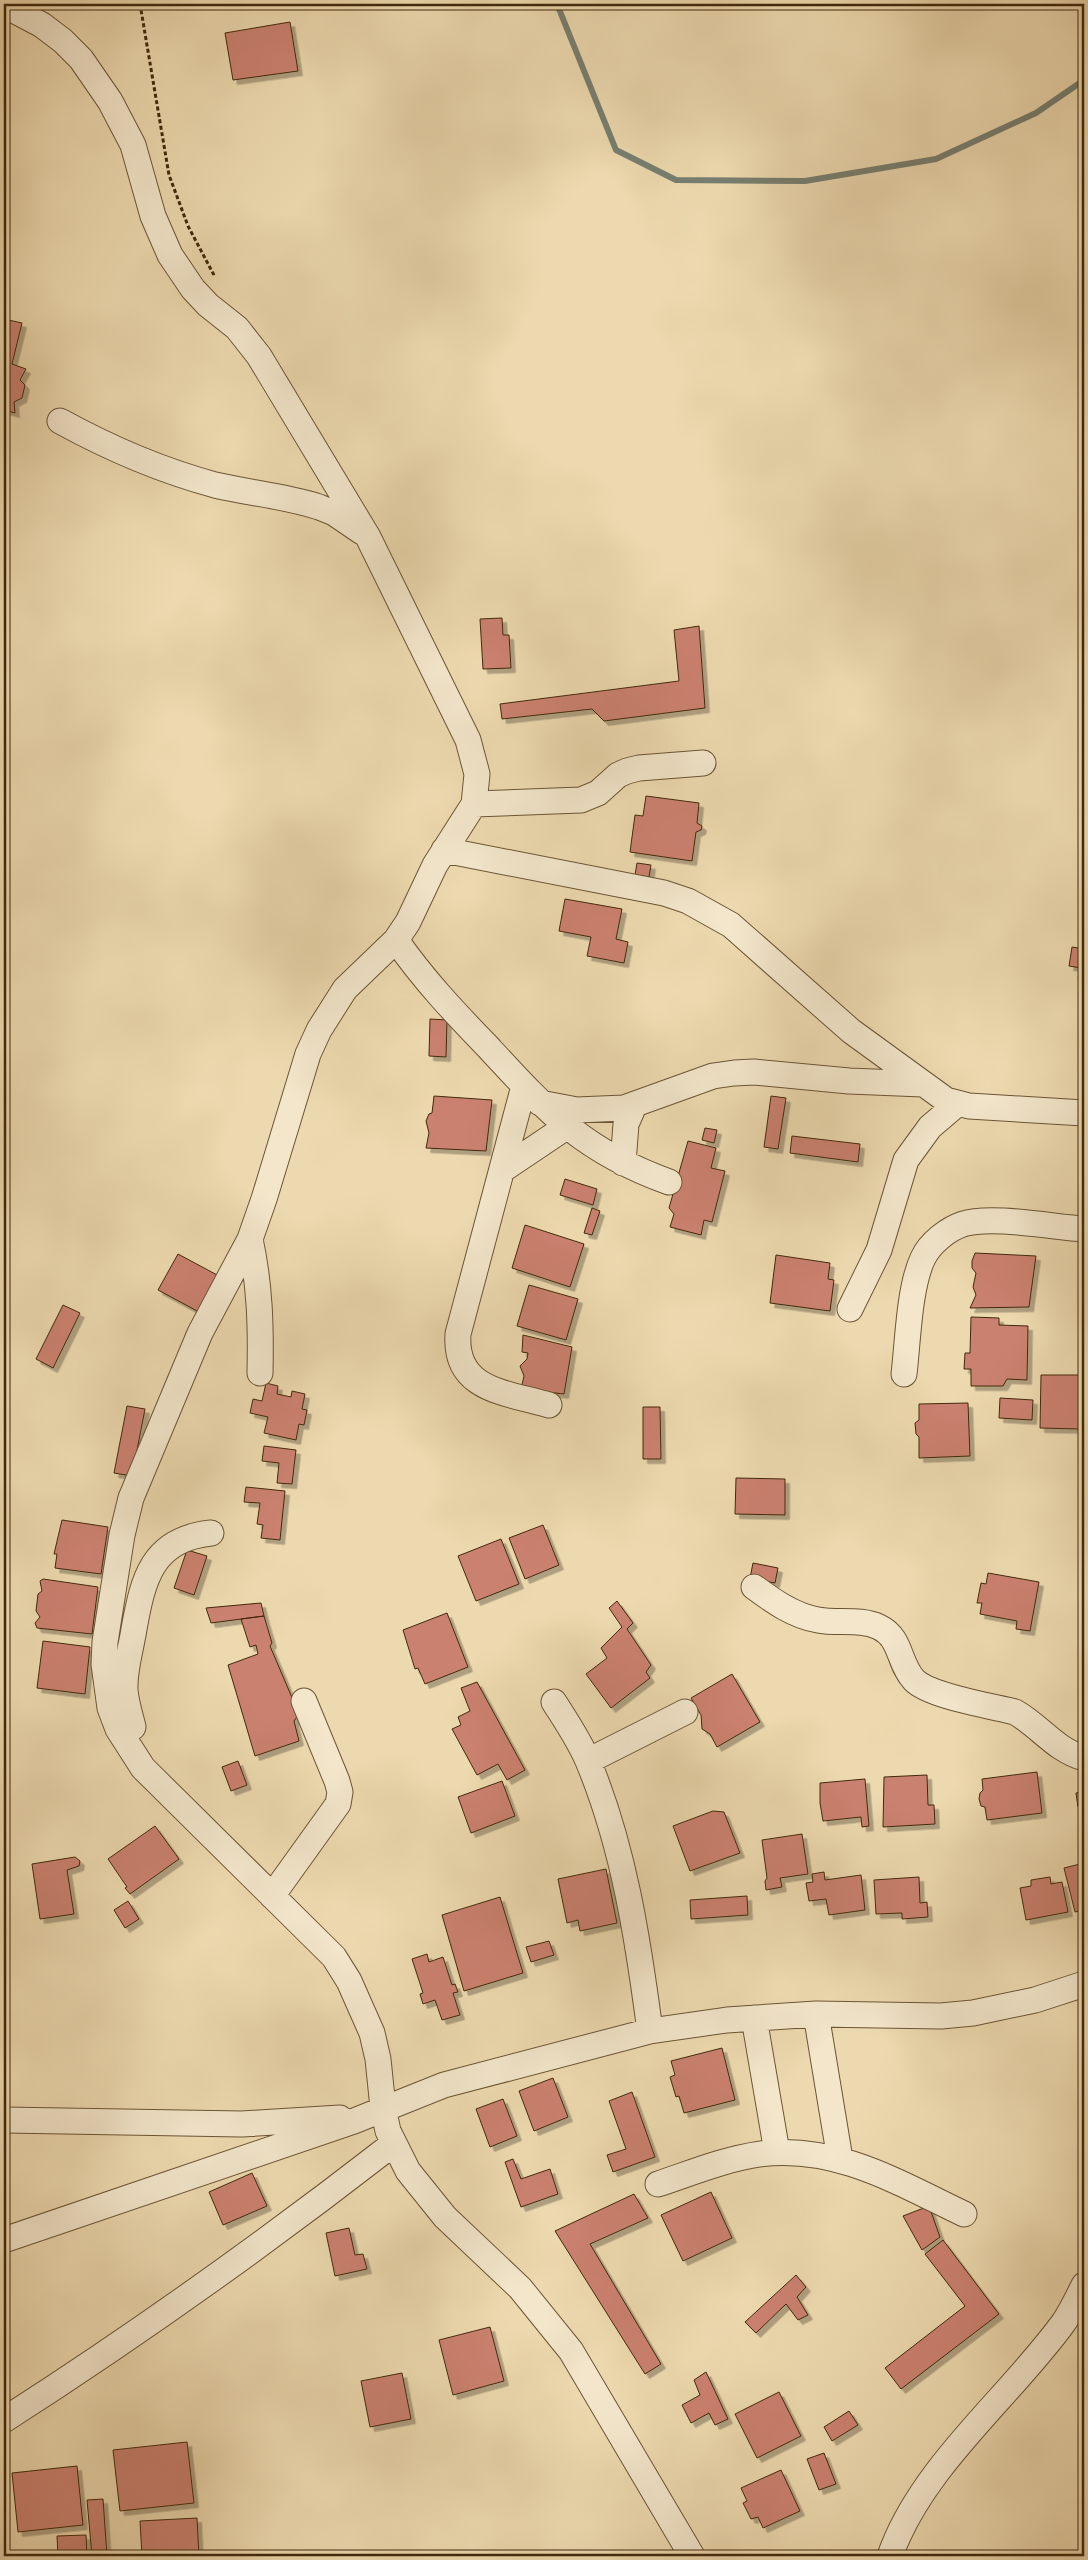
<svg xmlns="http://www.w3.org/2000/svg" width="1088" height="2560" font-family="'IM FELL Great Primer',serif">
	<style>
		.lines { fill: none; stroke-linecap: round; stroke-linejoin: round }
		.stream { stroke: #777f71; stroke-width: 6 }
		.building { fill: #cb816f; stroke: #40290c; filter: url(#shadow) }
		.minor-casing { stroke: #6b5535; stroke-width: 27 }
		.path { stroke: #40290c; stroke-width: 3; stroke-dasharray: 4 2.5; stroke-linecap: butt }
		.minor { stroke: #f3e6cb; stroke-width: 25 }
	</style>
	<defs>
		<filter id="shadow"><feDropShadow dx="4.5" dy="4.5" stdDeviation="0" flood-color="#0004"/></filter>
	</defs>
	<rect width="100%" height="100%" fill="#edd9af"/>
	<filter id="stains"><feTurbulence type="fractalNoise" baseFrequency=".004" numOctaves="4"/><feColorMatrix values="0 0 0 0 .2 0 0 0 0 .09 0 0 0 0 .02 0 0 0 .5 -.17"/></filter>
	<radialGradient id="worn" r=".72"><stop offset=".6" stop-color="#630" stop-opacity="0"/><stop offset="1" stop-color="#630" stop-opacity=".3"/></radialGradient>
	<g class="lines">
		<path class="stream" d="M 557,4 L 616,150 L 676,180 L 805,181 L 936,159 L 1036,113 L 1084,80"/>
	</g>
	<path class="building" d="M 290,22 L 298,71 L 233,80 L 225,33 Z
		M 4,319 L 22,323 L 12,364 L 26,369 L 20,380 L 25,385 L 22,398 L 14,402 L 15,413 L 4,410 Z
		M 502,618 L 503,635 L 509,635 L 511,668 L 483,669 L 480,619 Z
		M 699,626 L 705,708 L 604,721 L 592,709 L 502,719 L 500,704 L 679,681 L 674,630 Z
		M 646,796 L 699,803 L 697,823 L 702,826 L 701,830 L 696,832 L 692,861 L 630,852 L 635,815 L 643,816 Z
		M 637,863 L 651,865 L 649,877 L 635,875 Z
		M 565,899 L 622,909 L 616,939 L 628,942 L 624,963 L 587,956 L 591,937 L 559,931 Z
		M 1072,947 L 1084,949 L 1084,986 L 1080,985 L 1081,980 L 1078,978 L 1081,968 L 1069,966 Z
		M 430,1019 L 447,1020 L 446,1057 L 429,1056 Z
		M 434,1096 L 492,1100 L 486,1151 L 426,1148 L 429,1133 L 426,1121 L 429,1114 L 432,1113 Z
		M 771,1096 L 786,1098 L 778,1149 L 764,1147 Z
		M 705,1128 L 717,1130 L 714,1143 L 702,1140 Z
		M 792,1136 L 860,1144 L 858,1162 L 790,1153 Z
		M 688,1141 L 716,1148 L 711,1168 L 725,1171 L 712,1222 L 704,1220 L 701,1235 L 670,1227 L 674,1214 L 669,1208 Z
		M 565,1179 L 597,1189 L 593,1205 L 560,1195 Z
		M 592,1208 L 600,1211 L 592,1235 L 584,1233 Z
		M 525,1225 L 584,1244 L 570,1287 L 512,1268 Z
		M 975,1253 L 1036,1256 L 1029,1307 L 970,1308 L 976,1295 L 973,1287 L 976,1273 L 972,1268 L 972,1261 Z
		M 178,1254 L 219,1276 L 199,1312 L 158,1290 Z
		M 776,1255 L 830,1263 L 828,1279 L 834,1280 L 830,1311 L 770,1303 Z
		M 529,1285 L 578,1299 L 566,1340 L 517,1326 Z
		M 63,1305 L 80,1313 L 53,1368 L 36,1359 Z
		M 971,1317 L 999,1318 L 999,1325 L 1028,1326 L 1027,1380 L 1007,1379 L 1003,1386 L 971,1386 L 971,1369 L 964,1369 L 965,1353 L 970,1353 Z
		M 523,1335 L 572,1347 L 564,1394 L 521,1389 L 524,1376 L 520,1366 L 527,1359 L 528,1353 L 522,1352 Z
		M 1041,1375 L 1084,1375 L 1084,1434 L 1080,1429 L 1040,1428 Z
		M 266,1383 L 278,1386 L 277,1394 L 291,1397 L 292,1391 L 305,1394 L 302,1409 L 307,1410 L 304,1425 L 299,1424 L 296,1440 L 264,1433 L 268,1417 L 250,1413 L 253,1399 L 262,1401 Z
		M 1000,1398 L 1033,1400 L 1032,1420 L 999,1418 Z
		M 968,1403 L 970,1456 L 919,1458 L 919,1437 L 916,1434 L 915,1423 L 919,1420 L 919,1404 Z
		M 127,1406 L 145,1409 L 132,1476 L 114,1473 Z
		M 643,1407 L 660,1407 L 661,1459 L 643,1459 Z
		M 264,1446 L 296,1450 L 292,1484 L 277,1483 L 279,1463 L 262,1461 Z
		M 736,1478 L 785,1479 L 785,1515 L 735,1514 Z
		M 246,1487 L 285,1491 L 280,1540 L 261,1538 L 263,1525 L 257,1524 L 260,1503 L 244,1502 Z
		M 62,1520 L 108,1527 L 101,1574 L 55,1568 L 57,1554 L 54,1554 Z
		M 543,1525 L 559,1565 L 525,1579 L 509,1538 Z
		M 501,1539 L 519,1584 L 476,1601 L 458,1556 Z
		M 187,1550 L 207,1556 L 194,1595 L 174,1588 Z
		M 753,1563 L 778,1568 L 775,1583 L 750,1578 Z
		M 988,1573 L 1039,1582 L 1030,1631 L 1016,1629 L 1017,1621 L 980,1614 L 982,1603 L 977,1603 L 981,1583 L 986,1584 Z
		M 43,1579 L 98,1587 L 92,1634 L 37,1628 L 35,1623 L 40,1617 L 36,1611 L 38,1594 L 42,1591 L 40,1581 Z
		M 617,1601 L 633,1623 L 627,1629 L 651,1665 L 646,1672 L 650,1678 L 611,1708 L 586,1674 L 607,1658 L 601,1648 L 622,1627 L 609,1608 Z
		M 261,1603 L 264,1616 L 211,1623 L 206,1608 Z
		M 447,1613 L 468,1667 L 425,1684 L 418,1668 L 415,1669 L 403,1630 Z
		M 264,1616 L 272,1643 L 270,1646 L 299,1714 L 294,1721 L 299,1741 L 255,1756 L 228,1665 L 258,1654 L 256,1645 L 250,1647 L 241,1619 Z
		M 43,1641 L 90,1647 L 85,1694 L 37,1688 Z
		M 732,1674 L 760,1722 L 717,1747 L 710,1734 L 702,1729 L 701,1715 L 691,1698 Z
		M 477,1682 L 525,1770 L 507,1780 L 498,1764 L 477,1775 L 452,1729 L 461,1725 L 458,1717 L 470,1711 L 461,1688 Z
		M 238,1761 L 247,1785 L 231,1791 L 222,1767 Z
		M 1037,1772 L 1042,1813 L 987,1820 L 985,1807 L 981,1806 L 979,1799 L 980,1793 L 983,1790 L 982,1779 Z
		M 927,1775 L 928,1805 L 934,1805 L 935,1824 L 883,1827 L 884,1777 Z
		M 865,1779 L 869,1826 L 862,1827 L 861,1817 L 823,1821 L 820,1803 L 820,1783 Z
		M 502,1781 L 515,1816 L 471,1833 L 458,1797 Z
		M 1084,1791 L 1084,1810 L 1082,1811 L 1078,1807 L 1076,1793 Z
		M 713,1811 L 724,1812 L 740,1853 L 690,1871 L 673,1826 Z
		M 155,1826 L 179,1859 L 130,1894 L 125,1888 L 127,1887 L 108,1859 Z
		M 802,1834 L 808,1874 L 780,1878 L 782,1887 L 766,1890 L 765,1881 L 767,1878 L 762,1840 Z
		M 75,1857 L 80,1861 L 79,1866 L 67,1870 L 74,1914 L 40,1919 L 32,1864 Z
		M 1084,1863 L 1084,1910 L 1075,1912 L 1064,1868 Z
		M 606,1869 L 617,1923 L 580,1931 L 578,1920 L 567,1923 L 558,1879 Z
		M 824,1872 L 825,1880 L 861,1875 L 865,1910 L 829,1915 L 826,1899 L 809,1901 L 806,1883 L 813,1882 L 812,1874 Z
		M 919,1877 L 920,1903 L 927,1902 L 928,1917 L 902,1919 L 902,1913 L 876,1914 L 874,1880 Z
		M 1050,1877 L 1051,1884 L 1062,1882 L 1068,1912 L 1026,1920 L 1020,1888 L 1031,1886 L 1031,1880 Z
		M 747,1896 L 748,1915 L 691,1919 L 690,1900 Z
		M 500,1897 L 523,1973 L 464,1991 L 442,1915 Z
		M 128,1901 L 139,1919 L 125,1928 L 114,1910 Z
		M 549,1941 L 554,1955 L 531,1962 L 526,1947 Z
		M 427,1954 L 429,1962 L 443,1957 L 452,1985 L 455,1984 L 458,1992 L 453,1993 L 460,2015 L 442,2020 L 435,2000 L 423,2004 L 420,1994 L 423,1993 L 412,1959 Z
		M 722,2048 L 735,2100 L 684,2113 L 679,2096 L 676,2097 L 670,2077 L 675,2075 L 671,2061 Z
		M 553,2078 L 568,2117 L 534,2131 L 519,2091 Z
		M 632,2092 L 655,2157 L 613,2172 L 607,2155 L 626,2149 L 609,2101 Z
		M 503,2099 L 517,2136 L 490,2147 L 476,2109 Z
		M 513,2159 L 521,2179 L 550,2169 L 558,2194 L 521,2207 L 505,2162 Z
		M 252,2173 L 267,2206 L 223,2225 L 209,2192 Z
		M 711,2192 L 732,2238 L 683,2261 L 661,2215 Z
		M 634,2194 L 648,2218 L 590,2244 L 661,2364 L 645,2374 L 555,2231 Z
		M 929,2206 L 940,2237 L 922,2250 L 903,2216 Z
		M 349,2228 L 355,2255 L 363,2254 L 367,2269 L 335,2276 L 326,2233 Z
		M 943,2240 L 999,2314 L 901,2389 L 885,2368 L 965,2306 L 925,2254 Z
		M 796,2275 L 806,2287 L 797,2297 L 808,2315 L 798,2320 L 786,2304 L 756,2333 L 745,2322 Z
		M 490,2327 L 504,2381 L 453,2395 L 439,2340 Z
		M 706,2372 L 728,2419 L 715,2425 L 709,2413 L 691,2423 L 682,2405 L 700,2395 L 694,2380 Z
		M 402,2373 L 411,2419 L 370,2427 L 361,2381 Z
		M 779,2392 L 801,2436 L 757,2458 L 735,2414 Z
		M 849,2411 L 858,2425 L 832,2441 L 824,2427 Z
		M 187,2442 L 194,2503 L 120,2511 L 113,2450 Z
		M 824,2453 L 836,2484 L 819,2490 L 807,2459 Z
		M 77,2466 L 83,2525 L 18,2532 L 12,2473 Z
		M 781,2470 L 800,2511 L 763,2528 L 758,2517 L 751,2519 L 743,2503 L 747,2501 L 741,2488 Z
		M 103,2499 L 107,2556 L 92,2556 L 87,2500 Z
		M 197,2518 L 199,2556 L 142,2556 L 140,2521 Z
		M 86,2535 L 87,2556 L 58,2556 L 57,2536 Z"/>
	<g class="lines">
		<g class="minor-casing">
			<path id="minor" d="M 4,5 L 42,25 L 63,41 L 81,59 L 110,101 L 133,145 L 153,216 L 170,255 L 193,289 L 208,305 L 237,328 L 259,356 L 368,537 L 468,740 L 477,774 L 474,804 L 435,865 L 408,922 L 396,940 L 345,989 L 319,1030 L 308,1054 L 264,1199 L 250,1239 L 200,1333 L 131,1498 L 122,1535 L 105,1642 L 104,1664 L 110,1708 L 118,1729 L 143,1768 L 334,1957 L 349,1981 L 372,2033 L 378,2059 L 383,2108 L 388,2131 L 408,2171 L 445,2217 L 520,2288 L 571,2351 L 692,2556
				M 60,421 C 109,448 160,470 215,485 C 249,493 285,496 319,507 L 334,513 L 362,532
				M 474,804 L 581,800 L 598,793 L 618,775 L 627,771 L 639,768 L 703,763
				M 444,850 L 664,893 L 688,901 L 731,925 L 851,1031 L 946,1100 L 969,1106 L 1084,1113
				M 396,940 C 423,979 455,1013 488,1047 C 548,1112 583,1151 669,1182
				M 524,1086 L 458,1334 C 454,1391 506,1392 549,1405
				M 540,1103 L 577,1110 L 624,1108 L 713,1076 L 734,1073 L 754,1072 L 849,1081 L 923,1084
				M 623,1163 L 626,1124 L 634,1106
				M 502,1170 L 566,1127
				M 250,1239 C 260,1285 261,1327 260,1373
				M 850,1309 L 879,1250 L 906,1160 L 930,1127 L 957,1104
				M 904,1374 C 908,1341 909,1287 923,1258 C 930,1243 948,1229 963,1224 C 991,1215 1053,1227 1084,1229
				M 754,1587 C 773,1601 794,1616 818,1620 C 837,1624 860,1618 879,1627 C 902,1638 898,1663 914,1680 C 929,1696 991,1706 1015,1712 C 1040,1726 1055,1750 1084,1758
				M 554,1702 C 566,1721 579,1740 588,1761 C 624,1847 638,1940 650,2031
				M 133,1727 C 130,1715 126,1702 125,1690 C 124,1670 131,1649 134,1629 C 143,1579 152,1539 211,1533
				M 588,1761 L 685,1712
				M 272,1896 L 338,1804 L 340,1792 L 337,1781 L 304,1701
				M 816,2014 L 840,2159
				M 754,2018 L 777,2152
				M 4,2120 L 242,2124 L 340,2118
				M 658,2184 C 691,2173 725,2159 760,2154 C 835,2144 899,2183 964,2214
				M 4,2240 L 354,2121 L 444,2085 L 650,2031 L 727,2020 L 816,2014 L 941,2016 L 973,2013 L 1035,2000 L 1084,1984
				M 4,2420 C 138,2334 267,2242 393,2144
				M 890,2556 C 921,2467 1010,2397 1064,2322 C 1072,2310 1078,2297 1084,2285"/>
		</g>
		<path class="path" d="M 140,4 L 169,175 L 188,226 L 215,277"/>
		<use href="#minor" class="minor"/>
	</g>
	<rect width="1088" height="2560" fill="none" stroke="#edd9af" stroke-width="20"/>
	<rect x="5" y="5" width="1078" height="2550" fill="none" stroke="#40290c" stroke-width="2.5"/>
	<rect x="10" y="10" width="1068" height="2540" fill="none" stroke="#40290c"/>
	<rect width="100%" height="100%" filter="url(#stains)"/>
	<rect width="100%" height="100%" fill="url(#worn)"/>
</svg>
